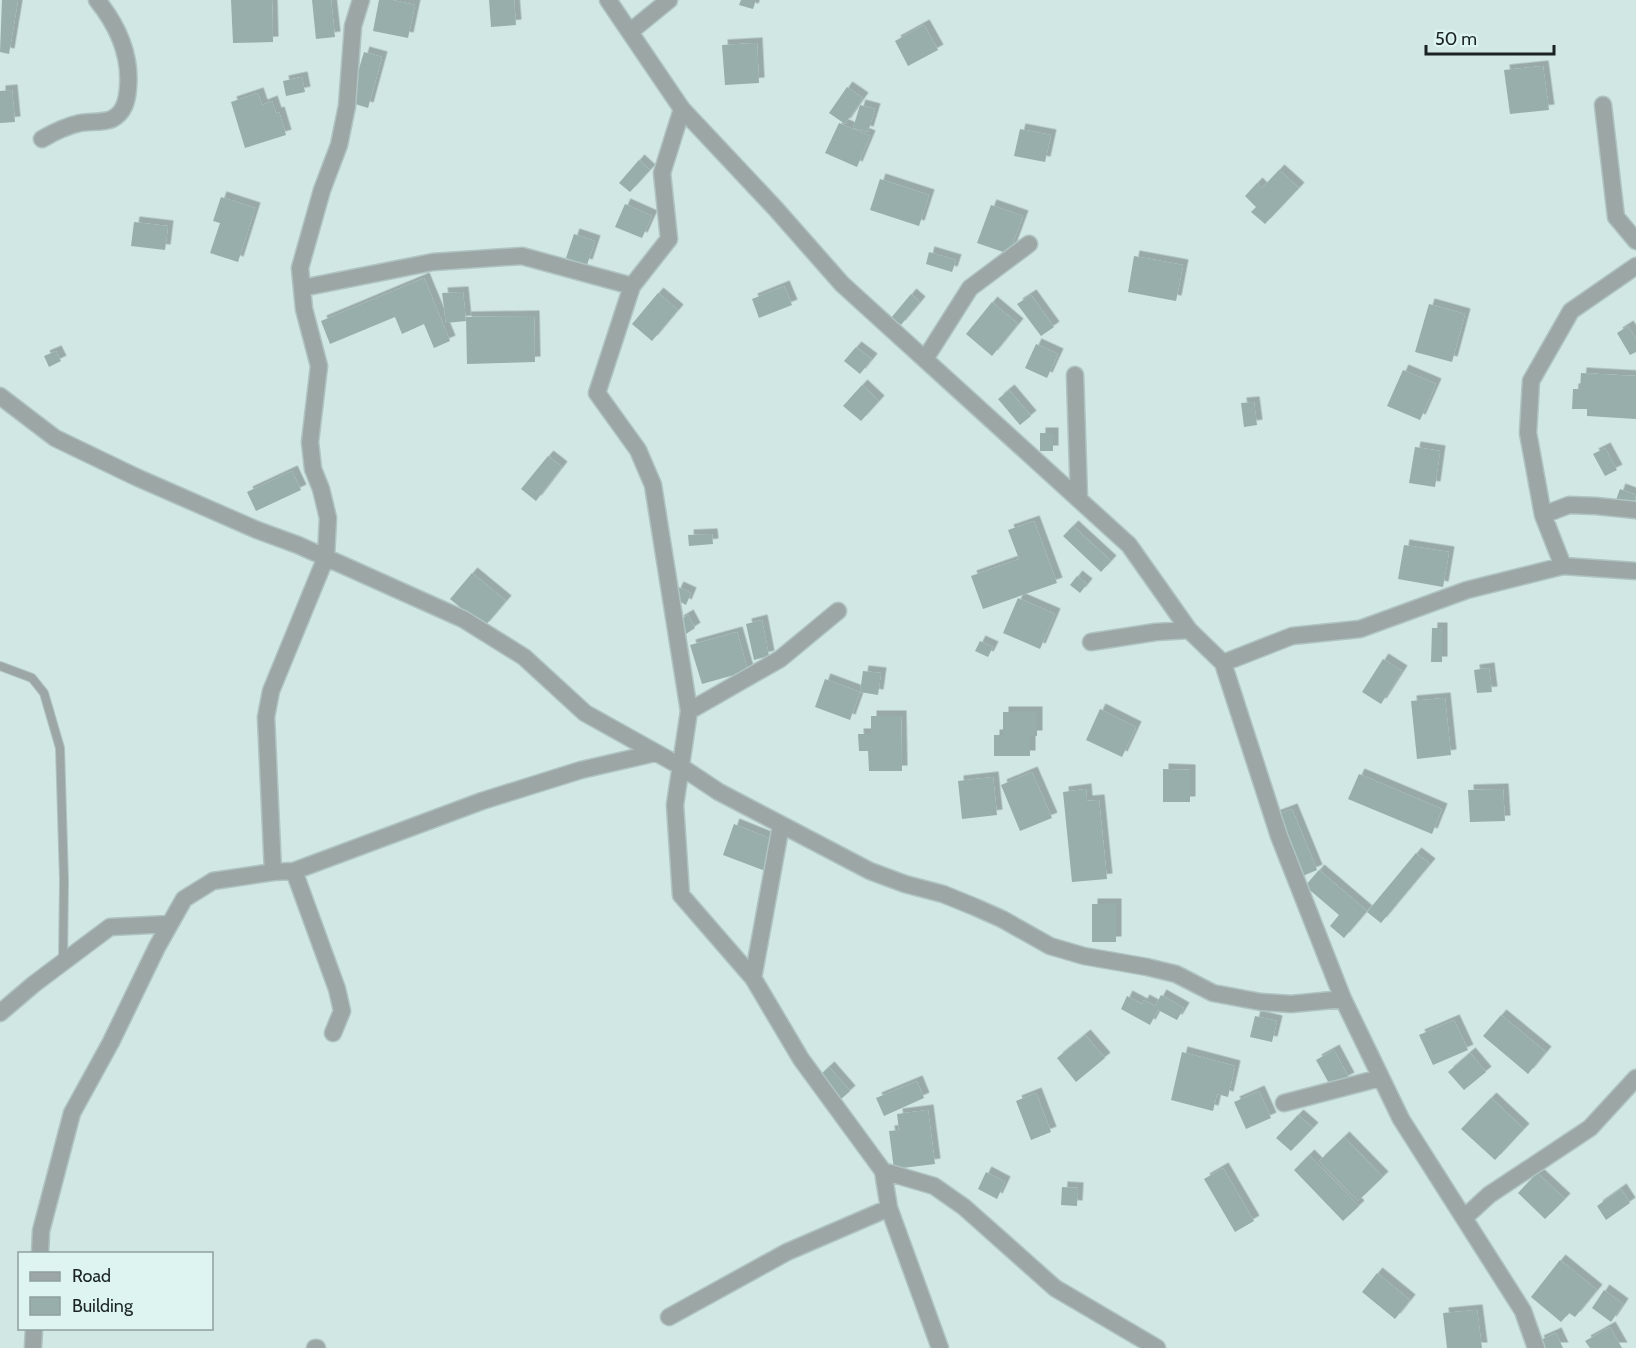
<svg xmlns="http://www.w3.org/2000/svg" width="1636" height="1348" font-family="Cabin,sans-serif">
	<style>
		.building { fill: #98aeab; filter: url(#shadow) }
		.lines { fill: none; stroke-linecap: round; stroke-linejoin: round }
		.lane-casing { stroke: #afc4c1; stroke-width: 10 }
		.street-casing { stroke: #afc4c1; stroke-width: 19 }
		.lane { stroke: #9ca6a5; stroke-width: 8 }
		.street { stroke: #9ca6a5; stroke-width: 16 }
	</style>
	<defs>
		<filter id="shadow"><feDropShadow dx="5.5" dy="-5.5" stdDeviation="0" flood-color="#0004"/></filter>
	</defs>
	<rect width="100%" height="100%" fill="#d0e7e4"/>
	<path class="building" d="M 2,0 L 18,0 L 9,54 L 0,52 Z
		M 231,0 L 272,0 L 273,42 L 233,43 Z
		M 312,0 L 331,0 L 335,37 L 316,39 Z
		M 379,0 L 392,0 L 415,5 L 408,38 L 373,31 Z
		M 489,0 L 514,0 L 516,25 L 491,27 Z
		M 741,0 L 756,0 L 753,9 L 739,5 Z
		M 924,25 L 938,50 L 908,66 L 895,41 Z
		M 757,43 L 759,83 L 725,85 L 722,45 Z
		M 364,52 L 382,57 L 368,108 L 349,102 Z
		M 1543,66 L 1549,110 L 1510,114 L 1504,70 Z
		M 302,77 L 305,92 L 286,96 L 283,81 Z
		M 847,87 L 863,98 L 845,124 L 829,113 Z
		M 12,90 L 15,122 L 0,123 L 0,91 Z
		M 258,93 L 262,105 L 272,101 L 276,113 L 279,112 L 286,135 L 245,148 L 231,102 Z
		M 860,105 L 875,109 L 868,132 L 853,128 Z
		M 839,123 L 870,136 L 857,167 L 825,153 Z
		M 1020,129 L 1051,135 L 1045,162 L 1014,156 Z
		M 639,160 L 650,170 L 630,192 L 619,183 Z
		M 1279,170 L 1299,188 L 1265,224 L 1251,212 L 1256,207 L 1245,196 L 1257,183 L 1262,188 Z
		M 880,179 L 929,195 L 919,226 L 870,210 Z
		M 221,197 L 255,208 L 238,262 L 210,253 L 220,223 L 213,221 Z
		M 625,204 L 652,216 L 642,238 L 615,227 Z
		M 991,205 L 1023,216 L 1009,254 L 977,243 Z
		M 134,222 L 168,226 L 165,250 L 131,246 Z
		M 574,234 L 595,241 L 587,265 L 566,258 Z
		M 929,252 L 956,260 L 952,272 L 926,264 Z
		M 1134,256 L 1183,265 L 1176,301 L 1128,292 Z
		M 424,278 L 450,341 L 434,348 L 424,324 L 402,334 L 395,317 L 330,344 L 321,321 Z
		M 784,286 L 792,305 L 759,318 L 752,299 Z
		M 463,292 L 466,321 L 446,323 L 442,293 Z
		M 658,293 L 678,310 L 652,341 L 632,324 Z
		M 911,294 L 920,302 L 900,326 L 891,318 Z
		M 1031,295 L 1054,327 L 1041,336 L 1017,304 Z
		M 992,302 L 1018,324 L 992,356 L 966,334 Z
		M 1429,304 L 1465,314 L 1452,362 L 1415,352 Z
		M 534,316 L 535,362 L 467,364 L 466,317 Z
		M 1628,326 L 1636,339 L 1636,352 L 1630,355 L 1617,333 Z
		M 1036,344 L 1058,354 L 1047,378 L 1025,368 Z
		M 856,347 L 872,359 L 860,374 L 844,361 Z
		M 56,351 L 61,361 L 49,367 L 44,356 Z
		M 1403,370 L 1436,384 L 1420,420 L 1387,406 Z
		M 1581,373 L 1636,376 L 1636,419 L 1587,416 L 1587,409 L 1572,409 L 1573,389 L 1580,389 Z
		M 862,385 L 879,401 L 861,421 L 843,406 Z
		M 1009,390 L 1031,416 L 1020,425 L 998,399 Z
		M 1254,402 L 1257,425 L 1244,427 L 1241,403 Z
		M 1040,433 L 1053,433 L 1053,451 L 1040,451 Z
		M 1415,447 L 1440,451 L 1435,487 L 1409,483 Z
		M 1605,448 L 1617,470 L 1605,476 L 1593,454 Z
		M 548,456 L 562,467 L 536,501 L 521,489 Z
		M 292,471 L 301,490 L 256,511 L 247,492 Z
		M 1620,489 L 1636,495 L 1633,507 L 1616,500 Z
		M 1034,521 L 1057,583 L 983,609 L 971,576 L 1019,559 L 1008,530 Z
		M 1073,526 L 1111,561 L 1101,572 L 1063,536 Z
		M 712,534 L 713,544 L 689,546 L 688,535 Z
		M 1404,545 L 1449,552 L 1443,587 L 1398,579 Z
		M 472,573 L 506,601 L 484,627 L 450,599 Z
		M 1077,576 L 1087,584 L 1080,593 L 1070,585 Z
		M 678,587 L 691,593 L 686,605 L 673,598 Z
		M 1018,598 L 1055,614 L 1040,649 L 1003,633 Z
		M 688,615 L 695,628 L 686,634 L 678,621 Z
		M 762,620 L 769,656 L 754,660 L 746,624 Z
		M 1432,628 L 1442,628 L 1442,662 L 1431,662 Z
		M 737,632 L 748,671 L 702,684 L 690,645 Z
		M 980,641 L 993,647 L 988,657 L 975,651 Z
		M 1383,659 L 1402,671 L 1381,704 L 1362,692 Z
		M 1489,668 L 1492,692 L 1477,693 L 1474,670 Z
		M 863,671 L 881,673 L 878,695 L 860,692 Z
		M 825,679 L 860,692 L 850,720 L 815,707 Z
		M 1445,698 L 1451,755 L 1417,759 L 1411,701 Z
		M 1100,709 L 1136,727 L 1122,757 L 1086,740 Z
		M 1003,712 L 1037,712 L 1037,736 L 1030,736 L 1030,756 L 994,756 L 994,735 L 1003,735 Z
		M 871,716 L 901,716 L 902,771 L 869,771 L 868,751 L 859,751 L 858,734 L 871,734 Z
		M 1163,769 L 1190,770 L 1190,802 L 1163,802 Z
		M 1032,772 L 1052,818 L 1020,831 L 1001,785 Z
		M 1359,774 L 1442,809 L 1432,834 L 1348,799 Z
		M 993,777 L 997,815 L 962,819 L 958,781 Z
		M 1086,789 L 1087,801 L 1099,800 L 1107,879 L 1072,882 L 1063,792 Z
		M 1503,789 L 1505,821 L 1470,822 L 1468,790 Z
		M 1292,809 L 1317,870 L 1298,878 L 1273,816 Z
		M 734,824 L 776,841 L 765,871 L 723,855 Z
		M 1416,853 L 1430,864 L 1381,923 L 1367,912 Z
		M 1319,870 L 1367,911 L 1344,938 L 1330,926 L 1339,915 L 1305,886 Z
		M 1092,904 L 1116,904 L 1116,942 L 1092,942 Z
		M 1161,995 L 1184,1008 L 1177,1020 L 1158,1010 L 1150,1025 L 1121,1009 L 1127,996 L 1142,1004 L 1144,1000 L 1155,1006 Z
		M 1501,1015 L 1546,1052 L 1528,1074 L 1483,1036 Z
		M 1255,1016 L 1277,1021 L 1272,1042 L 1250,1037 Z
		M 1454,1020 L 1468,1050 L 1433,1065 L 1419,1035 Z
		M 1085,1035 L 1105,1058 L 1076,1082 L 1057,1058 Z
		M 1334,1050 L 1349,1078 L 1331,1087 L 1316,1060 Z
		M 1182,1052 L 1235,1066 L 1228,1097 L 1217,1094 L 1213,1111 L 1171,1100 Z
		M 1470,1053 L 1486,1072 L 1464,1090 L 1448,1072 Z
		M 829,1067 L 850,1091 L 839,1101 L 818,1077 Z
		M 917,1081 L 924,1098 L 884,1116 L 876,1098 Z
		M 1259,1091 L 1271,1118 L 1246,1129 L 1234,1102 Z
		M 1036,1093 L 1051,1132 L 1031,1140 L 1016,1101 Z
		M 1491,1098 L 1524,1129 L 1495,1160 L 1461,1129 Z
		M 928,1110 L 935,1164 L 894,1169 L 889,1131 L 899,1130 L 897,1114 Z
		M 1298,1115 L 1313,1128 L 1291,1151 L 1276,1138 Z
		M 1344,1137 L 1383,1177 L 1358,1201 L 1319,1161 Z
		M 1309,1155 L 1359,1206 L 1343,1221 L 1294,1170 Z
		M 1223,1168 L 1254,1221 L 1235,1232 L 1204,1179 Z
		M 986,1172 L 1005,1182 L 997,1199 L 978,1189 Z
		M 1537,1173 L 1565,1199 L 1545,1219 L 1518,1193 Z
		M 1062,1187 L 1078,1188 L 1077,1206 L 1061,1205 Z
		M 1621,1189 L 1630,1203 L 1606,1220 L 1597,1206 Z
		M 1560,1260 L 1597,1290 L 1575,1317 L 1569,1313 L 1561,1322 L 1531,1297 Z
		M 1377,1273 L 1410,1300 L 1395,1319 L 1362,1292 Z
		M 1604,1290 L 1623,1304 L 1611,1322 L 1592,1308 Z
		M 1477,1310 L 1482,1348 L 1447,1348 L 1443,1313 Z
		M 1610,1327 L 1622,1348 L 1590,1348 L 1585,1341 Z
		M 1556,1333 L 1563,1348 L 1542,1348 L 1538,1341 Z"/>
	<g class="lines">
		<g class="lane-casing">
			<path id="lane" d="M 0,666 L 32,678 L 44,693 L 60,748 L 64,880 L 63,962"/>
		</g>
		<g class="street-casing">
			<path id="street" d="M 608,0 L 682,109 L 775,208 L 842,284 L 1129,545 L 1189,630 L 1223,663 L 1279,836 L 1343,999 L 1401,1119 L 1523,1311 L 1536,1348
				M 631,31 L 669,0
				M 1603,105 L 1616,217 L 1636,241
				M 682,109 L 662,173 L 669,239 L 632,286 L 597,393 L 638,450 L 653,485 L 689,711 L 675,805 L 681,895 L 753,978 L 801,1059 L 883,1171 L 889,1208 L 940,1348
				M 42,139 C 54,132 66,126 80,123 C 90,121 103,123 112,119 C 124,113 127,101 128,88 C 131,55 118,26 97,0
				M 302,288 L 433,262 L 522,256 L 632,286
				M 925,359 L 970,288 L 1029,244
				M 1075,375 L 1079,499
				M 0,396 L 55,438 L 136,477 L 257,530 L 298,545 L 463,619 L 524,657 L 585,713 L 680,766 L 719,792 L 870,871 L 905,884 L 943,894 L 975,907 L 1002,919 L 1050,946 L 1084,956 L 1147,967 L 1176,974 L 1213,993 L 1261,1002 L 1291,1004 L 1343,999
				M 1543,515 L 1569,505 L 1596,506 L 1636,510
				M 1563,566 L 1543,515 L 1528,433 L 1531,381 L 1571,311 L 1636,266
				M 1091,642 L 1156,632 L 1189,630
				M 1223,663 L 1292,636 L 1360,629 L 1467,590 L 1563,566 L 1636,571
				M 689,711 L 780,659 L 838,611
				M 294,871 L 337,989 L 342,1011 L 333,1033
				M 273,872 L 266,717 L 271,691 L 326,557 L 328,518 L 321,489 L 313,469 L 310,442 L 319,366 L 304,309 L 300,268 L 322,190 L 339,145 L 347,106 L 353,26 L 361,0
				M 753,978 L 781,825
				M 0,1013 L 34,984 L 110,927 L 170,924
				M 1284,1103 L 1380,1078
				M 883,1171 L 934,1186 L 964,1207 L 1055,1288 L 1157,1348
				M 1464,1218 L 1489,1195 L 1590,1128 L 1636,1078
				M 40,1254 L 41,1231 L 72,1113 L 111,1042 L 157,947 L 184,899 L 213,881 L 273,872 L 294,871 L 482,801 L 581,770 L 655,753
				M 669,1317 L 787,1252 L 889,1208
				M 33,1348 L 34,1328
				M 315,1348 L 317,1348"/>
		</g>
		<use href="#lane" class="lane"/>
		<use href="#street" class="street"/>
	</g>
	<rect x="18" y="1252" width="195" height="78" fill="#ddf4f1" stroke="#8fa09e" stroke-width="1.5"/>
	<rect x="30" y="1272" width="30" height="9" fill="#9ca6a5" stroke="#8fa09e" stroke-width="1.5"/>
	<text x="72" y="1282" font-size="18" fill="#1a2322">Road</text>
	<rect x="30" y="1297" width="30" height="18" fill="#98aeab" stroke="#8fa09e" stroke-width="1.5"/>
	<text x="72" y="1312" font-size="18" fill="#1a2322">Building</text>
	<path d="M1426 45v9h128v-9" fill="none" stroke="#1a2322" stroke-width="3"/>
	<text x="1435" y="45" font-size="18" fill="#1a2322" stroke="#ddf4f1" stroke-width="4.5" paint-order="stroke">50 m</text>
</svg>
